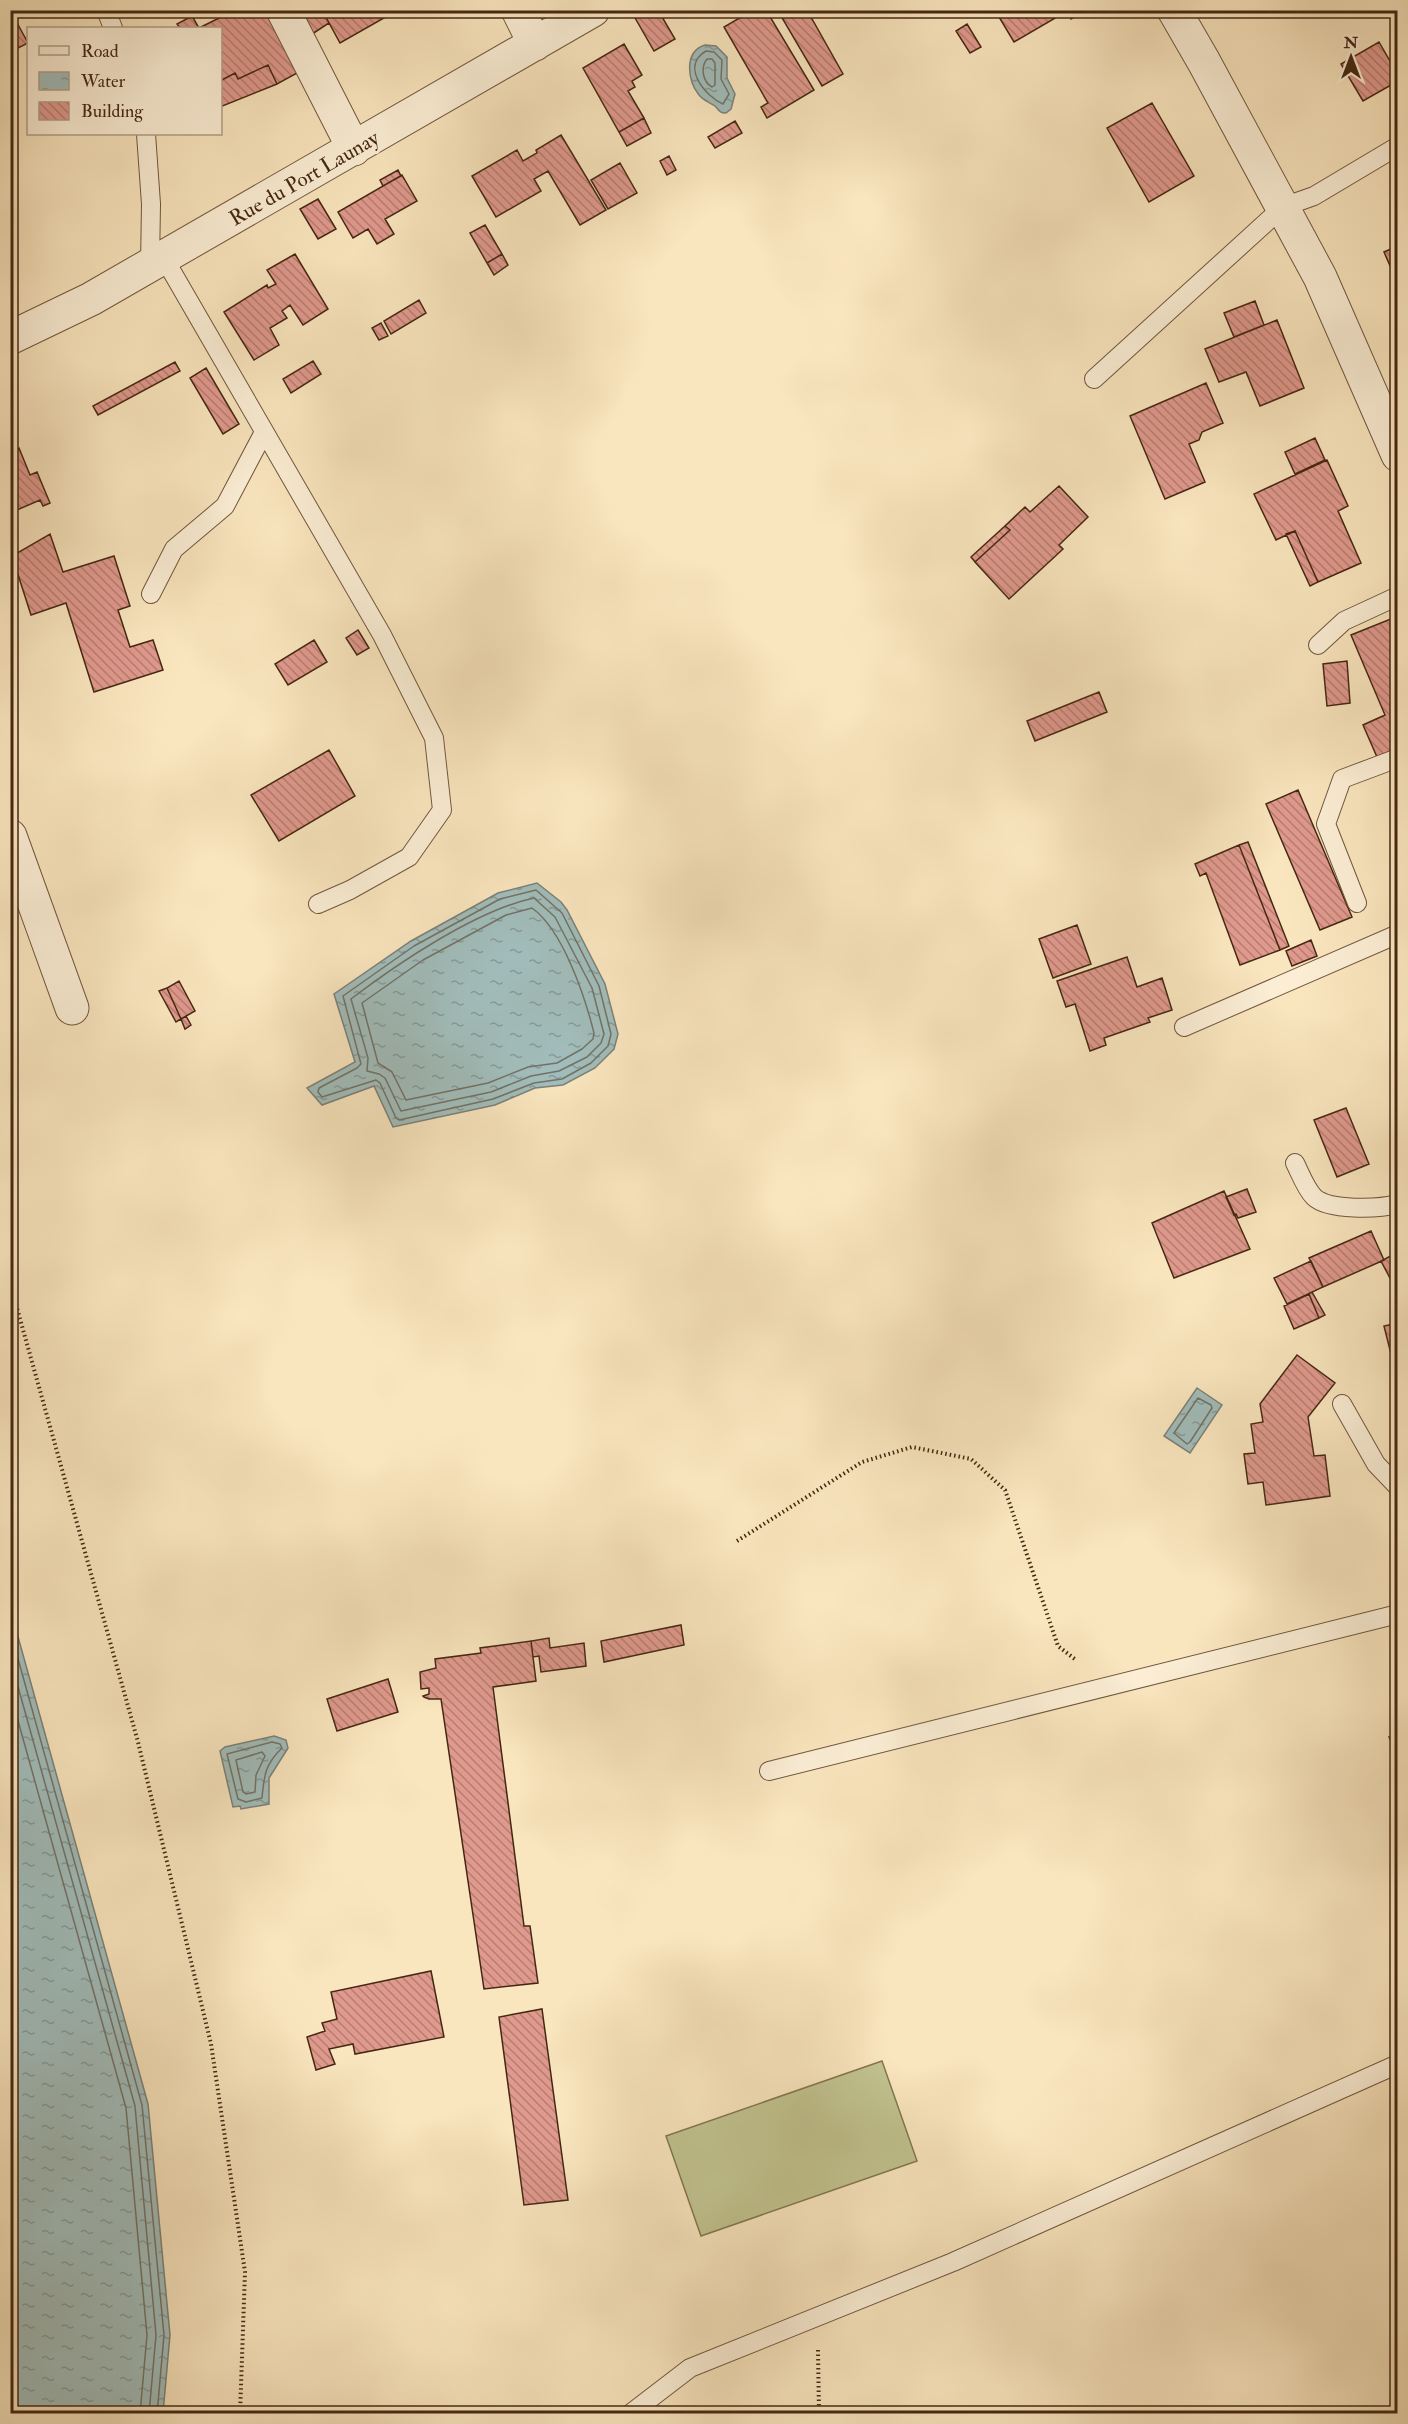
<svg xmlns="http://www.w3.org/2000/svg" width="1408" height="2424" font-family="'IM FELL Double Pica',serif">
	<style>
		.garden { fill: #c1c38f; stroke: #837650; stroke-width: 1.5 }
		.water { fill: url(#water-ripples); stroke: #7c8177; stroke-width: 1.5 }
		.lines { fill: none; stroke-linecap: round; stroke-linejoin: round }
		.shore { stroke: #737266; stroke-width: 1.5 }
		.building { fill: url(#building-back-hatch); stroke: #452812; stroke-width: 1.5 }
		.service-casing { stroke: #72573d; stroke-width: 20 }
		.minor-casing { stroke: #72573d; stroke-width: 35 }
		.tertiary-casing { stroke: #72573d; stroke-width: 35 }
		.path { stroke: #452812; stroke-width: 4; stroke-dasharray: 1.5 3; stroke-linecap: butt }
		.service { stroke: #fbeed5; stroke-width: 18 }
		.minor { stroke: #fbeed5; stroke-width: 33 }
		.tertiary { stroke: #fbeed5; stroke-width: 33 }
		.labels { text-anchor: middle; stroke-width: 6; stroke-linejoin: round; paint-order: stroke }
		.street-label { font-size: 21px; fill: #452812; stroke: #fbeed5 }
	</style>
	<defs>
		<pattern id="water-ripples" width="26" height="14" patternUnits="userSpaceOnUse" patternTransform="scale(1.5)"><rect width="26" height="14" fill="#a1bdbb"/><path d="M2 4q2-2 4 0t4 0M15 11q2-2 4 0t4 0" fill="none" stroke="#859a97"/></pattern>
		<pattern id="building-back-hatch" width="6" height="6" patternUnits="userSpaceOnUse" patternTransform="scale(1.5)"><rect width="6" height="6" fill="#e0998d"/><path d="M-1 5l2 2M0 0l6 6M5-1l2 2" fill="none" stroke="#b77d72"/></pattern>
	</defs>
	<rect width="100%" height="100%" fill="#f9e5be"/>
	<filter id="stains"><feTurbulence type="fractalNoise" baseFrequency=".00333" numOctaves="4"/><feColorMatrix values="0 0 0 0 .2 0 0 0 0 .09 0 0 0 0 .02 0 0 0 .5 -.17"/></filter>
	<radialGradient id="worn" r=".72"><stop offset=".6" stop-color="#630" stop-opacity="0"/><stop offset="1" stop-color="#630" stop-opacity=".3"/></radialGradient>
	<path class="garden" d="M 882,2061 L 917,2161 L 701,2236 L 666,2136 Z"/>
	<path class="water" d="M 705,45 L 716,46 L 727,57 L 727,78 L 735,94 L 731,109 L 726,113 C 719,113 719,110 715,106 C 709,102 703,100 699,95 C 688,81 683,52 705,45 Z
		M 537,883 L 561,902 L 567,910 L 605,984 L 618,1034 L 614,1049 L 595,1068 L 563,1085 L 535,1088 L 495,1105 L 393,1127 L 374,1086 L 322,1105 L 307,1088 L 355,1062 L 334,994 L 411,941 L 498,893 Z
		M 1197,1388 L 1222,1405 L 1190,1453 L 1164,1436 Z
		M 10,1608 L 148,2104 L 170,2335 L 163,2413 L 11,2413 Z
		M 274,1736 L 286,1740 L 288,1748 L 269,1778 L 269,1804 L 241,1809 L 240,1806 L 233,1807 L 220,1751 L 225,1747 Z"/>
	<g class="lines">
		<path class="shore" d="M 706,51 L 714,52 L 722,60 L 721,79 L 729,94 L 723,104 C 705,96 680,66 706,51 Z
			M 707,59 L 712,59 L 715,63 L 715,85 L 712,87 C 703,82 700,68 707,59 Z
			M 536,890 L 562,913 L 599,986 L 611,1034 L 608,1046 L 591,1063 L 562,1079 L 534,1083 L 493,1099 L 399,1120 L 396,1118 L 380,1083 L 376,1080 L 322,1097 L 318,1092 L 319,1088 L 357,1068 L 361,1064 L 343,996 L 414,946 L 500,899 Z
			M 534,898 L 555,917 L 592,988 L 604,1034 L 601,1043 L 587,1057 L 559,1071 L 531,1076 L 491,1092 L 401,1111 L 385,1078 L 379,1074 L 367,1071 L 368,1058 L 351,999 C 398,963 477,910 534,898 Z
			M 532,908 C 563,930 585,997 594,1033 L 593,1039 L 582,1049 L 557,1063 L 528,1067 L 488,1083 L 406,1100 L 392,1072 L 378,1063 L 362,1003 L 423,960 L 506,915 Z
			M 1198,1398 L 1211,1405 L 1212,1408 L 1190,1442 L 1187,1444 L 1174,1433 Z
			M 10,1630 L 142,2105 L 164,2335 L 157,2414
			M 10,1658 L 135,2106 L 156,2335 L 149,2414
			M 10,1692 L 126,2108 L 147,2335 L 140,2414
			M 272,1742 L 280,1744 L 282,1748 C 265,1764 264,1776 262,1798 L 246,1802 L 238,1799 L 227,1754 Z
			M 262,1752 L 265,1756 L 256,1775 L 255,1792 L 246,1794 L 243,1792 L 236,1760 Z"/>
	</g>
	<path class="building" d="M 235,10 L 268,10 L 299,72 L 277,84 L 268,65 L 238,79 L 235,73 L 220,81 L 220,28 L 199,28 Z
		M 295,10 L 322,10 L 329,23 L 306,38 Z
		M 322,10 L 398,10 L 340,43 Z
		M 644,10 L 658,10 L 675,39 L 654,51 L 634,16 Z
		M 753,10 L 766,10 L 814,90 L 767,118 L 761,107 L 768,103 L 724,27 Z
		M 791,10 L 807,10 L 843,74 L 822,86 L 781,16 Z
		M 999,10 L 1069,10 L 1014,42 L 996,12 Z
		M 1069,10 L 1081,10 L 1082,12 L 1071,19 L 1067,12 Z
		M 192,16 L 199,28 L 180,28 L 177,24 Z
		M 16,21 L 28,43 L 10,52 L 10,24 Z
		M 967,24 L 981,47 L 970,53 L 956,31 Z
		M 1379,42 L 1398,75 L 1398,81 L 1363,101 L 1341,64 Z
		M 624,44 L 642,75 L 632,81 L 635,87 L 628,91 L 644,118 L 619,132 L 583,68 Z
		M 268,65 L 277,84 L 220,107 L 220,81 L 235,73 L 238,79 Z
		M 1152,103 L 1194,176 L 1149,202 L 1107,128 Z
		M 644,118 L 651,133 L 627,146 L 619,132 Z
		M 735,121 L 742,133 L 715,148 L 708,137 Z
		M 561,135 L 606,210 L 580,225 L 548,171 L 534,179 L 541,191 L 496,217 L 472,176 L 517,150 L 523,161 L 537,153 L 536,150 Z
		M 669,156 L 676,170 L 667,175 L 660,161 Z
		M 620,163 L 637,193 L 608,209 L 591,180 Z
		M 398,170 L 401,176 L 383,186 L 380,180 Z
		M 402,175 L 417,201 L 385,219 L 394,234 L 377,244 L 368,229 L 353,238 L 338,212 Z
		M 318,199 L 336,229 L 318,239 L 300,209 Z
		M 485,225 L 502,254 L 487,263 L 470,233 Z
		M 1398,246 L 1398,284 L 1384,252 Z
		M 295,254 L 328,309 L 303,325 L 290,305 L 282,311 L 287,318 L 270,328 L 279,345 L 254,360 L 224,312 L 267,285 L 268,288 L 276,284 L 267,270 Z
		M 502,254 L 508,265 L 494,275 L 487,263 Z
		M 419,300 L 426,313 L 391,334 L 384,321 Z
		M 1255,301 L 1264,325 L 1234,337 L 1224,313 Z
		M 1277,320 L 1304,388 L 1260,406 L 1246,372 L 1219,382 L 1205,349 Z
		M 381,323 L 388,336 L 379,340 L 372,328 Z
		M 313,361 L 321,374 L 291,393 L 283,379 Z
		M 175,362 L 180,371 L 98,415 L 93,406 Z
		M 206,368 L 239,424 L 223,434 L 190,378 Z
		M 1206,383 L 1223,423 L 1202,432 L 1199,440 L 1189,444 L 1205,482 L 1165,499 L 1130,416 Z
		M 1315,438 L 1325,460 L 1295,474 L 1285,452 Z
		M 19,448 L 30,475 L 37,472 L 50,503 L 43,506 L 40,500 L 10,513 L 10,452 Z
		M 1327,460 L 1348,506 L 1338,511 L 1361,563 L 1318,582 L 1295,531 L 1276,540 L 1254,494 Z
		M 1059,486 L 1088,517 L 1059,545 L 1063,549 L 1009,599 L 975,562 L 1010,530 L 1005,526 L 1025,507 L 1030,512 Z
		M 1005,526 L 1010,530 L 975,562 L 971,557 Z
		M 1295,531 L 1318,582 L 1310,586 L 1286,534 Z
		M 50,534 L 63,572 L 114,556 L 130,606 L 118,610 L 130,647 L 153,640 L 163,670 L 94,692 L 66,603 L 31,615 L 12,556 Z
		M 1398,616 L 1398,748 L 1377,757 L 1363,725 L 1385,715 L 1351,635 Z
		M 358,630 L 369,648 L 357,655 L 346,638 Z
		M 314,640 L 327,662 L 288,685 L 275,664 Z
		M 1347,661 L 1350,703 L 1327,706 L 1323,664 Z
		M 1099,692 L 1107,712 L 1035,741 L 1027,721 Z
		M 329,750 L 355,796 L 279,841 L 251,795 Z
		M 1298,790 L 1352,917 L 1320,930 L 1266,804 Z
		M 1248,842 L 1289,946 L 1280,950 L 1239,845 Z
		M 1239,845 L 1280,950 L 1240,965 L 1206,873 L 1200,876 L 1195,864 Z
		M 1077,925 L 1091,964 L 1053,978 L 1039,939 Z
		M 1311,940 L 1317,956 L 1292,966 L 1286,951 Z
		M 1127,957 L 1137,987 L 1162,978 L 1172,1010 L 1148,1018 L 1150,1022 L 1104,1038 L 1106,1045 L 1090,1051 L 1075,1004 L 1066,1007 L 1057,981 Z
		M 179,981 L 195,1011 L 181,1019 L 167,988 Z
		M 167,988 L 181,1019 L 176,1022 L 159,991 Z
		M 186,1016 L 191,1025 L 185,1029 L 181,1019 Z
		M 1346,1108 L 1369,1164 L 1337,1177 L 1314,1120 Z
		M 1247,1189 L 1256,1212 L 1238,1218 L 1236,1214 L 1234,1215 L 1226,1197 Z
		M 1224,1191 L 1250,1249 L 1174,1278 L 1152,1223 Z
		M 1371,1231 L 1384,1260 L 1323,1287 L 1309,1258 Z
		M 1398,1252 L 1398,1281 L 1392,1282 L 1381,1261 Z
		M 1311,1261 L 1323,1287 L 1287,1304 L 1274,1278 Z
		M 1312,1292 L 1325,1315 L 1319,1318 L 1309,1294 Z
		M 1309,1294 L 1319,1318 L 1294,1329 L 1284,1306 Z
		M 1398,1323 L 1398,1377 L 1397,1378 L 1384,1326 Z
		M 1297,1355 L 1335,1383 L 1308,1417 L 1314,1456 L 1325,1455 L 1330,1496 L 1266,1505 L 1263,1482 L 1248,1484 L 1244,1454 L 1255,1453 L 1251,1424 L 1263,1422 L 1260,1404 Z
		M 681,1625 L 684,1645 L 604,1662 L 601,1641 Z
		M 549,1638 L 550,1648 L 584,1643 L 586,1666 L 541,1672 L 539,1656 L 533,1657 L 531,1641 Z
		M 531,1641 L 536,1681 L 493,1687 L 524,1926 L 530,1926 L 538,1983 L 484,1989 L 441,1699 L 429,1699 L 424,1697 L 423,1696 L 429,1694 L 429,1688 L 421,1689 L 420,1672 L 436,1668 L 435,1659 L 481,1653 L 480,1648 Z
		M 388,1679 L 398,1712 L 337,1731 L 327,1699 Z
		M 1398,1734 L 1398,1757 L 1389,1737 Z
		M 431,1971 L 444,2037 L 355,2054 L 353,2044 L 329,2049 L 335,2064 L 316,2070 L 307,2037 L 325,2031 L 322,2023 L 337,2019 L 331,1992 Z
		M 542,2009 L 568,2200 L 524,2205 L 499,2017 Z"/>
	<g class="lines">
		<g class="service-casing">
			<path id="service" d="M 106,10 L 113,28
				M 146,134 L 151,204 L 150,265
				M 164,258 L 382,635 L 434,738 L 442,810 L 409,857 L 350,890 L 318,904
				M 1094,379 L 1283,207 L 1314,196 L 1398,146
				M 151,594 L 174,549 L 225,506 L 264,432
				M 1318,645 L 1344,621 L 1398,596
				M 1357,903 L 1326,824 L 1342,779 L 1398,758
				M 1184,1027 L 1398,934
				M 1295,1163 C 1300,1173 1306,1189 1314,1197 C 1329,1211 1378,1209 1398,1204
				M 1342,1404 L 1376,1464 L 1398,1487
				M 769,1771 L 1398,1614
				M 630,2414 L 690,2368 L 953,2262 L 1398,2064"/>
		</g>
		<g class="minor-casing">
			<path id="minor" d="M 283,10 L 354,149
				M 518,10 L 535,44
				M 10,338 L 91,299 L 593,10
				M 10,836 L 72,1008"/>
		</g>
		<g class="tertiary-casing">
			<path id="tertiary" d="M 1174,10 L 1204,62 L 1320,277 L 1398,455"/>
		</g>
		<path class="path" d="M 10,1283 L 138,1742 L 211,2044 L 245,2272 L 240,2414
			M 737,1541 L 862,1462 L 912,1447 L 971,1459 L 1005,1490 L 1058,1646 L 1076,1660
			M 818,2350 L 819,2414"/>
		<use href="#service" class="service"/>
		<use href="#minor" class="minor"/>
		<use href="#tertiary" class="tertiary"/>
	</g>
	<g class="labels">
		<g class="street-label">
			<text transform="translate(304 178) rotate(-30)" y="7">Rue du Port Launay</text>
		</g>
	</g>
	<rect width="1408" height="2424" fill="none" stroke="#f9e5be" stroke-width="36"/>
	<rect x="12" y="12" width="1384" height="2400" fill="none" stroke="#452812" stroke-width="3"/>
	<rect x="18" y="18" width="1372" height="2388" fill="none" stroke="#452812" stroke-width="1.5"/>
	<rect x="27" y="27" width="195" height="108" fill="#fbeed5" stroke="#b29f87" stroke-width="1.5"/>
	<rect x="39" y="46" width="30" height="9" fill="#fbeed5" stroke="#b29f87" stroke-width="1.5"/>
	<text x="81" y="57" font-size="18" fill="#452812">Road</text>
	<rect x="39" y="72" width="30" height="18" fill="url(#water-ripples)" stroke="#b29f87" stroke-width="1.5"/>
	<text x="81" y="87" font-size="18" fill="#452812">Water</text>
	<rect x="39" y="102" width="30" height="18" fill="url(#building-back-hatch)" stroke="#b29f87" stroke-width="1.5"/>
	<text x="81" y="117" font-size="18" fill="#452812">Building</text>
	<g transform="translate(1351 57)" stroke="#fbeed5" stroke-width="4.5" paint-order="stroke">
	<path d="M0-4.5L10 22L0 15L-10 22Z" fill="#452812"/>
	<text y="-9" font-size="16" font-weight="bold" text-anchor="middle" fill="#452812">N</text>
	</g>
	<rect width="100%" height="100%" filter="url(#stains)"/>
	<rect width="100%" height="100%" fill="url(#worn)"/>
</svg>
